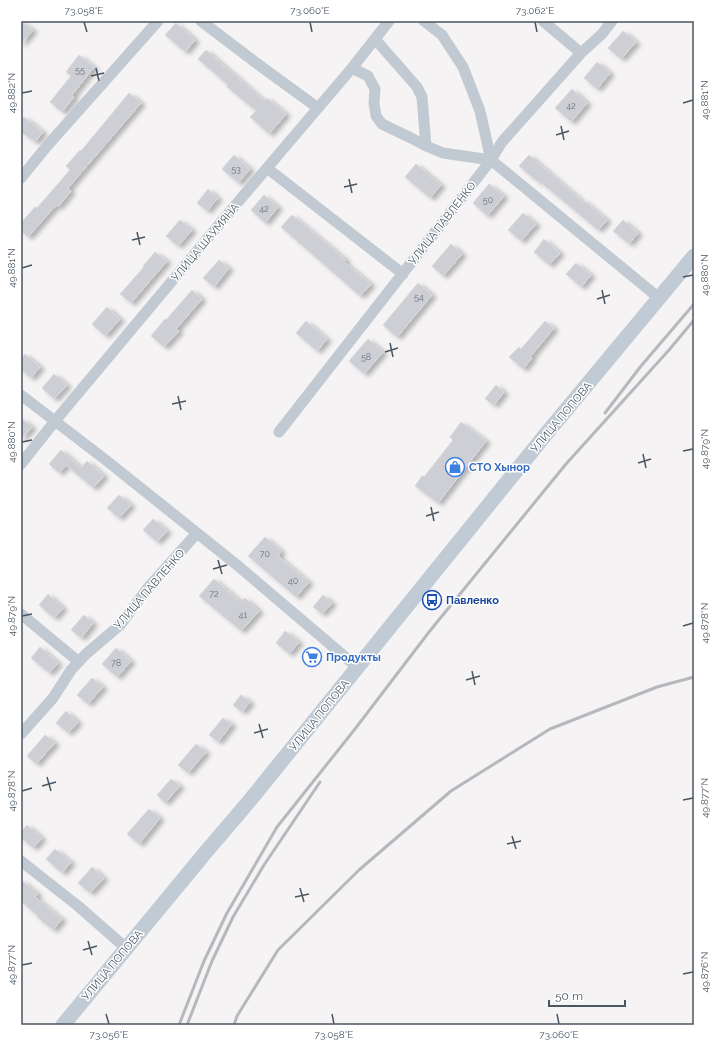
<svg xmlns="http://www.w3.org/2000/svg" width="715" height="1046" font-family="Raleway,sans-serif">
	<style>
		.building { fill: #cdcfd5; stroke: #d7d9de; filter: url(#shadow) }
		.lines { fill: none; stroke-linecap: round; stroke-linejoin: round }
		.minor { stroke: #c1cad2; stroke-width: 11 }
		.secondary { stroke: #c1cbd6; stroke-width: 15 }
		.rail { stroke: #b5b8bd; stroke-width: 3 }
		.ticks { fill: none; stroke: #4a5661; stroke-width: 1.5 }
		.labels { text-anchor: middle; stroke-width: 3; stroke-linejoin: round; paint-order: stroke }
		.number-label { font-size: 9px; fill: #6b747e }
		.street-label { font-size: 11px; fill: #4a5661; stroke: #fff }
		.shop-label { font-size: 11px; font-weight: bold; fill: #366cbe; stroke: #fff; text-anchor: start }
		.transit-label { font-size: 11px; font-weight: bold; fill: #164399; stroke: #fff; text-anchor: start }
		.neatline { fill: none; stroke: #4a5661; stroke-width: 1.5 }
		.ticks-label { font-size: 10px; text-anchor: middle; fill: #4a5661 }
	</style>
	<defs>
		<filter id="shadow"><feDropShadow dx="4.5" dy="2.5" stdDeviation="2" flood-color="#0004"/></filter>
	</defs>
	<rect width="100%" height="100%" fill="#f5f3f3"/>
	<path class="building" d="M 21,21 L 33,30 L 21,44 Z
		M 176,23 L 195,40 L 185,52 L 165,35 Z
		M 623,31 L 636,42 L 621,59 L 608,48 Z
		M 206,50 L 264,101 L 267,98 L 286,114 L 269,134 L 250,117 L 256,111 L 227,87 L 228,85 L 198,59 Z
		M 79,55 L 94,67 L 72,95 L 74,97 L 62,112 L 50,102 L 71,76 L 66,72 Z
		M 597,62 L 610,73 L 597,89 L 584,78 Z
		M 572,89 L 587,103 L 571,122 L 555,108 Z
		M 129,93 L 141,103 L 68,188 L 71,191 L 58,207 L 56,205 L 28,237 L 21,231 L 21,223 L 35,207 L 37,208 L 70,170 L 66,166 L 80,150 L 81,151 Z
		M 24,117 L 43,132 L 35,142 L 21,132 L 21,121 Z
		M 234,155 L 250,169 L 238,183 L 222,169 Z
		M 529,155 L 583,202 L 584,201 L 607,220 L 598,230 L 539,181 L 538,182 L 519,166 Z
		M 416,164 L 441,185 L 430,198 L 405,177 Z
		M 489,184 L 504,196 L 487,216 L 473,203 Z
		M 208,189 L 218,198 L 207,211 L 197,203 Z
		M 264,195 L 278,207 L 265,223 L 251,210 Z
		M 523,213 L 536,224 L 521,241 L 508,230 Z
		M 292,215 L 346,260 L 344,262 L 371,284 L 360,296 L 281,227 Z
		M 180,220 L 192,230 L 178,246 L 166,236 Z
		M 623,220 L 638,233 L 629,244 L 613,231 Z
		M 544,239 L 560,253 L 549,265 L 534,252 Z
		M 451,244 L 462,254 L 443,276 L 432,266 Z
		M 155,252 L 167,261 L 131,303 L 120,294 L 144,267 L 143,266 Z
		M 219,260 L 229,268 L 214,287 L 203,278 Z
		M 576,263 L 591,275 L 581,287 L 566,274 Z
		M 418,283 L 432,295 L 397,337 L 383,325 Z
		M 192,290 L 202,299 L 176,329 L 179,331 L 164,347 L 151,336 L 165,319 L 166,320 Z
		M 107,307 L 120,319 L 105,336 L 92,324 Z
		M 306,321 L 327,339 L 317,351 L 296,333 Z
		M 545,321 L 554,328 L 530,357 L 532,358 L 523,369 L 509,357 L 519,347 L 521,349 Z
		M 368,339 L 383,352 L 364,374 L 349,361 Z
		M 25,354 L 40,367 L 31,378 L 21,370 L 21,359 Z
		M 54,374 L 67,385 L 54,399 L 42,388 Z
		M 496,385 L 504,392 L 494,405 L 485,399 Z
		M 21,418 L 32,427 L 21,439 Z
		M 461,422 L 486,441 L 438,503 L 415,486 L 422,476 L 424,477 L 453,440 L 450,437 Z
		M 61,450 L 81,468 L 87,461 L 104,476 L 93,488 L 66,465 L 59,473 L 49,464 Z
		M 119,495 L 131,505 L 119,518 L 107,508 Z
		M 153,519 L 167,531 L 157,542 L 143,530 Z
		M 265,537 L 281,551 L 278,556 L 309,582 L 296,597 L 248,556 Z
		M 214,579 L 241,602 L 245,598 L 259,611 L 241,631 L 199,596 Z
		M 48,594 L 63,608 L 54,618 L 39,605 Z
		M 323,595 L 332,603 L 322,614 L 313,607 Z
		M 84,615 L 93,623 L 81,638 L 71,630 Z
		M 285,631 L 299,642 L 289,654 L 276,643 Z
		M 40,647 L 58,663 L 49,673 L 31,658 Z
		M 116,648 L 131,661 L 117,677 L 102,664 Z
		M 92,678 L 103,687 L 88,704 L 77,695 Z
		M 241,695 L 250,702 L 242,712 L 233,705 Z
		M 66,711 L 78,722 L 68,733 L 56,723 Z
		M 223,718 L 232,724 L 218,742 L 209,735 Z
		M 45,735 L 55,743 L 36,764 L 27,756 Z
		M 196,744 L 206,752 L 188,773 L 178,765 Z
		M 171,779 L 180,786 L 165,803 L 157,795 Z
		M 149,809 L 160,818 L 139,844 L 127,834 Z
		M 27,825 L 42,838 L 33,848 L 21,838 L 21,832 Z
		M 55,849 L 71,862 L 62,873 L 46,859 Z
		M 92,867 L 104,878 L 90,893 L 78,883 Z
		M 21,880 L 38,894 L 35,897 L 62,919 L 53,930 L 37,917 L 38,916 L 21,901 Z"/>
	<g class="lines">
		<path class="minor" d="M 201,21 L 259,65 L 318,108
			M 424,21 L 442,35 L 463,67 L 480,111 L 491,160
			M 543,21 L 581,53
			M 375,39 L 417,87 L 422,97 L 426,146
			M 352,68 L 368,76 L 375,89 L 374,103 L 376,116 L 382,124 L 411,138 L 426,146 L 443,153 L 491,160 L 659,298
			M 267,168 L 403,274
			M 21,178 L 47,146 L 158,21
			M 21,395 L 107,461 L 237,565 L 357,667
			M 279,432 L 432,236 L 491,160 L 502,142 L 581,53 L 602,34 L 612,21
			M 21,464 L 55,421 L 238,202 L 352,68 L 389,21
			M 21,614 L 79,662
			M 21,734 L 53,698 L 71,670 L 86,654 L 121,624 L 147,589 L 197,533
			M 21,861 L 78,906 L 126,948"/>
		<path class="secondary" d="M 63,1025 L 205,853 L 251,799 L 546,434 L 694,256"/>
		<path class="rail" d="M 605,413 L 641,366 L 694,304
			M 179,1025 L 204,961 L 227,913 L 259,858 L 277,827 L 355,729 L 429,632 L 566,464 L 669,350 L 694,320
			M 187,1025 L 212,961 L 233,917 L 264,865 L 320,782
			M 234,1025 L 237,1016 L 278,950 L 359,870 L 451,791 L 550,729 L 657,687 L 694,677"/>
	</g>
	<path class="ticks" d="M 84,22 L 87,32M 310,22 L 312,32M 535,22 L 537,32M 96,68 L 99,81M 91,76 L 104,73M 22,93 L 32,91M 683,103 L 693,100M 561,126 L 564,140M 556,135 L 569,131M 349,179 L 352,193M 344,187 L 357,184M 137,232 L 140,245M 132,240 L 145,237M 22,268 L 32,265M 683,277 L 693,275M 602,290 L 605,304M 597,299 L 610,295M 390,343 L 393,357M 385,352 L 398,348M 178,396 L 181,410M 172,404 L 186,401M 22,442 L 32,440M 683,451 L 693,449M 643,454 L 646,468M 638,463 L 651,459M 431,507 L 434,521M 426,516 L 439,512M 218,560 L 222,574M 213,569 L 227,565M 22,616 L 32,614M 683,626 L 693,623M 472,671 L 475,685M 466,680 L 480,676M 259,724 L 263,738M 254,733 L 268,729M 47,777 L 51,791M 42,786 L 56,782M 22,791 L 32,788M 683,800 L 693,798M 512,836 L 516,849M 507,844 L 521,841M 300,888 L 304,902M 295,897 L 309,894M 88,941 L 92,955M 83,950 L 97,946M 22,965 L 32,963M 683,974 L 693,972M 106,1014 L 109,1024M 332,1014 L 334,1024M 557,1014 L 559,1024"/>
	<defs>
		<g id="shop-ring" transform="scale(1)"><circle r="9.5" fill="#fff" stroke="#3f7fe0" stroke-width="1.5"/><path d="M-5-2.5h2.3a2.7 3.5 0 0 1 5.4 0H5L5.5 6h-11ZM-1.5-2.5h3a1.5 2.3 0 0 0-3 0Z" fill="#3f7fe0"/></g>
		<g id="bus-ring" transform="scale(1)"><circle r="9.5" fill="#fff" stroke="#1a4fb4" stroke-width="1.5"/><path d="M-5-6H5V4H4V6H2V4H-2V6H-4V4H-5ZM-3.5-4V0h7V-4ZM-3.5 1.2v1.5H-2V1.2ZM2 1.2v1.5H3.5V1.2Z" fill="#1a4fb4"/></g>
		<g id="supermarket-ring" transform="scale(1)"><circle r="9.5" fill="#fff" stroke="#3f7fe0" stroke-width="1.5"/><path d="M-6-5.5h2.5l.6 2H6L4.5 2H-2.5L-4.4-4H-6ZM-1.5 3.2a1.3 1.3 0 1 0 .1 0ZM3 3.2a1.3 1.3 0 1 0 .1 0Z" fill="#3f7fe0"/></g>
	</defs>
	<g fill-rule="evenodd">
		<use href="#shop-ring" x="455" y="467"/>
		<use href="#bus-ring" x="432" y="600"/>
		<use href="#supermarket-ring" x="312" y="657"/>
	</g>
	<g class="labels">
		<g class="number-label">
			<text x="80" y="73">55</text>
			<text x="571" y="109">42</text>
			<text x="236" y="172">53</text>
			<text x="488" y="203">50</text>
			<text x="264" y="212">42</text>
			<text x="419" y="300">54</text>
			<text x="366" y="360">58</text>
			<text x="265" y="557">70</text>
			<text x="293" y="584">40</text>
			<text x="214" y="597">72</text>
			<text x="243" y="618">41</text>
			<text x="116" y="666">78</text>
		</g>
		<g class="street-label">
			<text transform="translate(442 223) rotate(-52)" y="4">УЛИЦА ПАВЛЕНКО</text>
			<text transform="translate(205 242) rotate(-50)" y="4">УЛИЦА ШАУМЯНА</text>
			<text transform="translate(561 417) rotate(-50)" y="4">УЛИЦА ПОПОВА</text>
			<text transform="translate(149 589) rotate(-49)" y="4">УЛИЦА ПАВЛЕНКО</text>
			<text transform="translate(319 715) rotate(-51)" y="4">УЛИЦА ПОПОВА</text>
			<text transform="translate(112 965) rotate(-50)" y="4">УЛИЦА ПОПОВА</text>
		</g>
		<g class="shop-label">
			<text x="469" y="471">СТО Хынор</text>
			<text x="326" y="661">Продукты</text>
		</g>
		<g class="transit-label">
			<text x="446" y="604">Павленко</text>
		</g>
	</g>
	<rect width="715" height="1046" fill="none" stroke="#ffffff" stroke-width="44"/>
	<path d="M549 1000v6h76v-6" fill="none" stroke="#4a5661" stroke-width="2"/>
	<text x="555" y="1000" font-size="12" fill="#4a5661" stroke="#ffffff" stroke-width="3" paint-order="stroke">50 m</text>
	<rect x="22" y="22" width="671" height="1002" class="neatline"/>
	<g class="ticks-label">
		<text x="84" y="14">73.058°E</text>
		<text x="310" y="14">73.060°E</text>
		<text x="535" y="14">73.062°E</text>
		<text transform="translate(11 93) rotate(-90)" y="4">49.882°N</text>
		<text transform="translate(704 100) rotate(-90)" y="4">49.881°N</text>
		<text transform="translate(11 268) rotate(-90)" y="4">49.881°N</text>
		<text transform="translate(704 275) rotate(-90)" y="4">49.880°N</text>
		<text transform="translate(11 442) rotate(-90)" y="4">49.880°N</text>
		<text transform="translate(704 449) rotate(-90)" y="4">49.879°N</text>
		<text transform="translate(11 616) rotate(-90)" y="4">49.879°N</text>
		<text transform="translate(704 623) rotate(-90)" y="4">49.878°N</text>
		<text transform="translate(11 791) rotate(-90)" y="4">49.878°N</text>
		<text transform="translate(704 798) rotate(-90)" y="4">49.877°N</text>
		<text transform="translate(11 965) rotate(-90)" y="4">49.877°N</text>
		<text transform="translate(704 972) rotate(-90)" y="4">49.876°N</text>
		<text x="109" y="1038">73.056°E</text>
		<text x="334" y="1038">73.058°E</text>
		<text x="559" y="1038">73.060°E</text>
	</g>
</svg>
